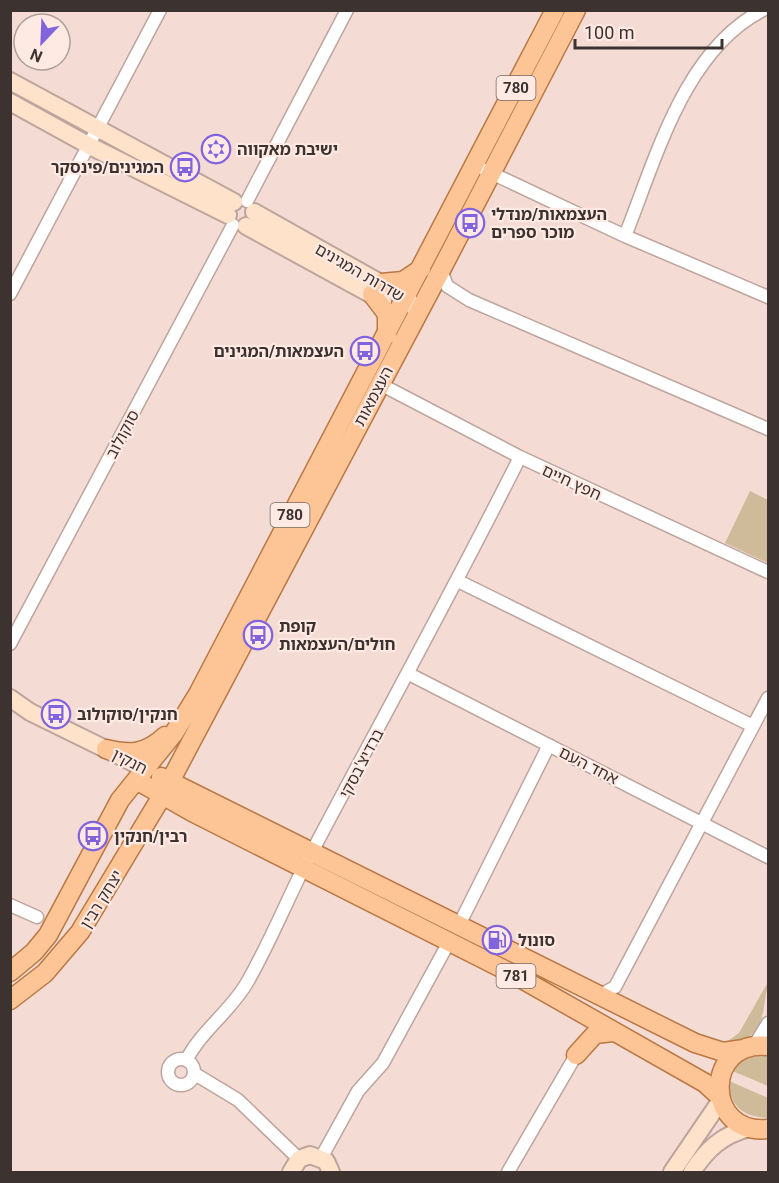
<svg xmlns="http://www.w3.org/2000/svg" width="779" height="1183" font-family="Roboto,'Noto Sans Hebrew',sans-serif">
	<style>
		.green { fill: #cfbb9a }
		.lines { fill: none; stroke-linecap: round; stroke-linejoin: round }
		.street-casing { stroke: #bda59e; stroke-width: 15 }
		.secondary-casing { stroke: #bda59e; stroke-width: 20 }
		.primary-casing { stroke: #b97844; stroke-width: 21 }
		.street { stroke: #fff; stroke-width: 12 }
		.secondary { stroke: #fee2ca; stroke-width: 16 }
		.primary { stroke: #fdc596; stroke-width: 18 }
		.labels { text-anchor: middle; stroke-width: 4.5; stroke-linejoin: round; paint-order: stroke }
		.shield { fill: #fee9e3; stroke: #766965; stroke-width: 1.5 }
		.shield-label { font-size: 15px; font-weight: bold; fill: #3c322f }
		.poi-label { font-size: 16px; font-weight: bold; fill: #3c322f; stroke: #fee9e3; text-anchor: start }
		.street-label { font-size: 16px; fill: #3c322f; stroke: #fee9e3 }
	</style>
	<rect width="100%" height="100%" fill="#f4dbd4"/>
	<path class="green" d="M 750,491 L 768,500 L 768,563 L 725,543 Z
		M 768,982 C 768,988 765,995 765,1001 C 760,1033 754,1039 722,1045 L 739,1033 Z
		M 768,1056 L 768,1086 L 730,1070 L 747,1057 Z
		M 727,1080 L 768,1098 L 768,1118 C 741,1116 732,1107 727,1080 Z"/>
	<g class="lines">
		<g class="street-casing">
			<path id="street" d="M 485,170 L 625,236 L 768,297
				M 247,201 L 347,10
				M 625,236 C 656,159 684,50 763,10
				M 441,270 L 447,286 L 469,300 L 768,429
				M 10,294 L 160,10
				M 380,384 L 520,457 L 768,572
				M 458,581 L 753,726
				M 10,644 L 233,225
				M 409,674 L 768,857
				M 10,905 L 37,917
				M 458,927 L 549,745
				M 597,997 L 615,987 L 768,698
				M 754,1046 L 768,1023
				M168 1072a13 13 0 1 1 26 0a13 13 0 1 1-26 0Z
				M 187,1059 C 202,1030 232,1010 248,981 C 269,944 285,905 304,867 C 376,730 451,595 520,457
				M 195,1074 L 238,1100 L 299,1159
				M 321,1158 L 358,1091 L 383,1063 L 449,942
				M 508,1172 L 576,1055"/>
		</g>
		<g class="secondary-casing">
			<path id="secondary" d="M 10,81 L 234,202
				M 10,102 L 88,145 L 228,215
				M 254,212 L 407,298 L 413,306
				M 246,226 L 383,301
				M 10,698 L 30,712 L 146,769
				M 291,1172 L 299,1159 L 310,1155 L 326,1161 L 331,1172
				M 672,1172 L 721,1100
				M 692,1172 C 707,1149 722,1135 749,1128"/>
		</g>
		<g class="primary-casing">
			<path id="primary" d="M 381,283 L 403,281 L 421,269
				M 372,294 L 387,314 L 387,335
				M 106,749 C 130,755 146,754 165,736
				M 161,777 L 695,1043 L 723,1052 L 744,1049
				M 136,780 L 192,812 L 513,974 L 705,1083 L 720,1097
				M 10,972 L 34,952 L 48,935 L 120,800 L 174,733 L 198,694 L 555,10
				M 10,1000 L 45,973 L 80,932 L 165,791 L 441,270 L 576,10
				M 768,1046 C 703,1039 704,1136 768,1129
				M 576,1055 L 595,1034 L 613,1032"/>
		</g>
		<use href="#street" class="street"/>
		<use href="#secondary" class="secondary"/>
		<use href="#primary" class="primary"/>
	</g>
	<defs>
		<g id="synagogue-ring" transform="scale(1.5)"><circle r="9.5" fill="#fee9e3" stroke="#8163de" stroke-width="1.5"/><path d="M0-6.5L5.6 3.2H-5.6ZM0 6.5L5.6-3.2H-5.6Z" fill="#8163de"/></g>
		<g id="bus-ring" transform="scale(1.5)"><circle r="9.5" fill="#fee9e3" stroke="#8163de" stroke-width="1.5"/><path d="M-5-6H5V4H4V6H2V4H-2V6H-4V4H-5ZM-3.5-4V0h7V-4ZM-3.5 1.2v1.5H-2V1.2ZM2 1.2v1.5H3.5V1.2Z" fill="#8163de"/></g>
		<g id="fuel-ring" transform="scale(1.5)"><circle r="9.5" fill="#fee9e3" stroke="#8163de" stroke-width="1.5"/><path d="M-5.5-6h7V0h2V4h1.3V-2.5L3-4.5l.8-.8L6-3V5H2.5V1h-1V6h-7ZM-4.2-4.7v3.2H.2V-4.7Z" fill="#8163de"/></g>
	</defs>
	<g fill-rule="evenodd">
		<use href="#synagogue-ring" x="216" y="149"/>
		<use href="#bus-ring" x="185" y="167"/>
		<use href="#bus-ring" x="470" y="223"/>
		<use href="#bus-ring" x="365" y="351"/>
		<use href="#bus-ring" x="258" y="635"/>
		<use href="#bus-ring" x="56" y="714"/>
		<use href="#bus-ring" x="93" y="836"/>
		<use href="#fuel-ring" x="497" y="940"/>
	</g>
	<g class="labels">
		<g class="shield">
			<rect x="496.5" y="76" width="39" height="24" rx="4.5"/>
			<rect x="270.5" y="503" width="39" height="24" rx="4.5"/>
			<rect x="496.5" y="964" width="39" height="24" rx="4.5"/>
		</g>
		<g class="shield-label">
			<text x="516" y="93">780</text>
			<text x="290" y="520">780</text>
			<text x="516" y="981">781</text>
		</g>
		<g class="poi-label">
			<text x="237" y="155">ישיבת מאקווה</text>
			<text x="164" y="173" text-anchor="end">המגינים/פינסקר</text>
			<text x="491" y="220">העצמאות/מנדלי<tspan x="491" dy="18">מוכר ספרים</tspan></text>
			<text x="344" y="357" text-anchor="end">העצמאות/המגינים</text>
			<text x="279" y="632">קופת<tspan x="279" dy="18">חולים/העצמאות</tspan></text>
			<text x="77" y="720">חנקין/סוקולוב</text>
			<text x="114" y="842">רבין/חנקין</text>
			<text x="518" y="946">סונול</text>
		</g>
		<g class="street-label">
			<text transform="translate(360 272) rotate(30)" y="6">שדרות המגינים</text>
			<text transform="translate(373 396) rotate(-62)" y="6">העצמאות</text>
			<text transform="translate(122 434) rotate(-62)" y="6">סוקולוב</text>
			<text transform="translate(572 482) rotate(25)" y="6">חפץ חיים</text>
			<text transform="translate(130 761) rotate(27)" y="6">חנקין</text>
			<text transform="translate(361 763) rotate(-62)" y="6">ברדיצ'בסקי</text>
			<text transform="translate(589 765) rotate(27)" y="6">אחד העם</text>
			<text transform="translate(101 899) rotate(-58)" y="6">יצחק רבין</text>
		</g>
	</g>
	<rect width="779" height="1183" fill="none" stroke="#3c322f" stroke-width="24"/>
	<g transform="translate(42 42) rotate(203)"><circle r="28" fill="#fee9e3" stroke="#b0a09b" stroke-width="1.5"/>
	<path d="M0-4.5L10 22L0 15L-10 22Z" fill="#8163de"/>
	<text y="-9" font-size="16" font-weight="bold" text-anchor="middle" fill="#3c322f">N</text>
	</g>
	<path d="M575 39v9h147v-9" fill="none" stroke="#3c322f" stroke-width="3"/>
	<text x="584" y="39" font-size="18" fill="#3c322f" stroke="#fee9e3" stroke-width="4.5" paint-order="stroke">100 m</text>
</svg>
